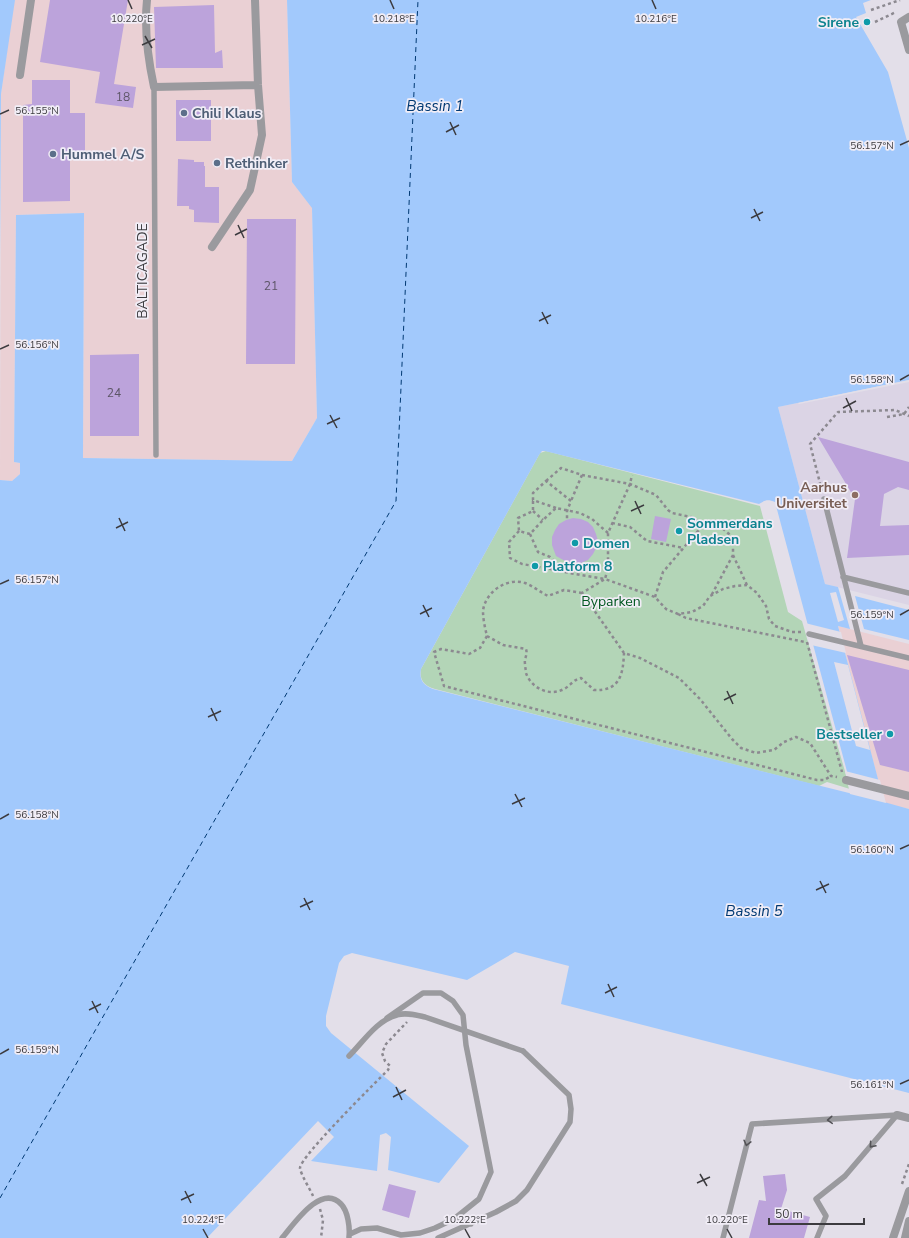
<svg xmlns="http://www.w3.org/2000/svg" width="909" height="1238" font-family="'Nunito Sans',sans-serif">
	<style>
		.commercial { fill: #ead0d4 }
		.built { fill: #dbd4e5 }
		.green { fill: #b3d5b7 }
		.water { fill: #a2c9fc; fill-rule: evenodd }
		.pier { fill: #e3dfe9 }
		.lines { fill: none; stroke-linecap: round; stroke-linejoin: round }
		.ferry { stroke: #013973; stroke-width: 1; stroke-dasharray: 5 4; stroke-linecap: butt }
		.building { fill: #bca3db }
		.path { stroke: #8c8990; stroke-width: 2.5; stroke-dasharray: 3 3; stroke-linecap: butt }
		.service { stroke: #9a9a9e; stroke-width: 5.5 }
		.pedestrian { stroke: #9a9a9e; stroke-width: 8 }
		.minor { stroke: #9a9a9e; stroke-width: 8 }
		.tertiary { stroke: #9a9a9e; stroke-width: 8 }
		.service-bridge { stroke: #9a9a9e; stroke-width: 5.5 }
		.oneway { stroke: #545357 }
		.ticks { fill: none; stroke: #3c3b3f; stroke-width: 1.5 }
		.culture-dot { fill: #0f9aa8; stroke: #f1edf6; stroke-width: 1.5 }
		.service-dot { fill: #5c6f8a; stroke: #f1edf6; stroke-width: 1.5 }
		.education-dot { fill: #8d6e63; stroke: #f1edf6; stroke-width: 1.5 }
		.labels { text-anchor: middle; stroke-width: 3.5; stroke-linejoin: round; paint-order: stroke }
		.number-label { font-size: 12px; fill: #5c5566 }
		.culture-label { font-size: 14px; font-weight: bold; fill: #0d838f; stroke: #f1edf6; text-anchor: start }
		.service-label { font-size: 14px; font-weight: bold; fill: #4e5e75; stroke: #f1edf6; text-anchor: start }
		.street-label { font-size: 14px; fill: #3c3b3f; stroke: #f1edf6 }
		.education-label { font-size: 14px; font-weight: bold; fill: #785e54; stroke: #f1edf6; text-anchor: end }
		.park-label { font-size: 14px; fill: #015720; stroke: #f1edf6 }
		.water-label { font-size: 15px; font-style: italic; fill: #013973; stroke: #f1edf6 }
		.ticks-label { font-size: 10px; text-anchor: middle; fill: #3c3b3f; stroke: #f1edf6; stroke-width: 3.5; stroke-linejoin: round; paint-order: stroke }
	</style>
	<rect width="100%" height="100%" fill="#e3dfe9"/>
	<path class="commercial" d="M 14,0 L 287,0 L 292,182 L 312,207 L 317,418 L 292,461 L 83,458 L 84,213 L 16,215 L 14,462 L 20,463 L 20,474 L 12,481 L 0,480 L 1,94 Z
		M 838,626 L 909,644 L 909,809 L 884,803 Z"/>
	<path class="built" d="M 909,380 L 909,605 L 825,584 L 778,407 Z"/>
	<path class="green" d="M 546,451 L 760,506 L 788,612 L 802,621 L 850,789 L 827,782 L 819,786 L 435,689 C 425,686 419,681 421,669 L 540,453 Z"/>
	<path class="water" d="M 0,0 L 15,0 L 1,94 L 0,258 Z
		M 287,0 L 871,0 L 863,3 L 866,13 L 856,17 L 888,72 L 909,148 L 909,380 L 778,407 L 825,584 L 838,587 L 850,629 L 838,626 L 884,802 L 909,809 L 909,1093 L 561,1004 L 569,966 L 515,952 L 467,980 L 352,953 L 344,956 L 339,963 L 326,1016 L 326,1026 L 331,1033 L 469,1146 L 439,1183 L 388,1170 L 391,1137 L 386,1133 L 380,1135 L 377,1171 L 311,1161 L 334,1137 L 318,1121 L 207,1238 L 0,1238 L 0,480 L 12,481 L 20,474 L 20,463 L 14,462 L 16,215 L 84,213 L 83,458 L 292,461 L 317,418 L 312,208 L 292,182 ZM 542,451 L 545,451 L 759,504 C 765,500 768,499 775,502 L 853,794 L 433,689 C 423,685 419,680 421,669 L 539,455 Z
		M 855,596 L 909,610 L 909,640 L 864,629 Z"/>
	<path class="pier" d="M 909,380 L 909,382 L 799,404 L 798,403 Z
		M 836,592 L 844,620 L 838,622 L 830,593 Z
		M 805,623 L 841,632 L 846,653 L 811,645 Z
		M 834,662 L 848,665 L 870,750 L 856,746 Z
		M 845,771 L 880,780 L 886,803 L 850,794 Z"/>
	<g class="lines">
		<path class="ferry" d="M 0,1198 L 396,501 L 418,0"/>
	</g>
	<path class="building" d="M 50,0 L 128,0 L 114,84 L 136,87 L 133,108 L 95,103 L 100,72 L 40,62 Z
		M 214,5 L 215,53 L 222,50 L 223,68 L 156,68 L 154,7 Z
		M 32,80 L 70,80 L 70,113 L 85,113 L 85,158 L 70,158 L 70,201 L 23,202 L 23,105 L 32,104 Z
		M 176,100 L 211,100 L 211,141 L 176,141 Z
		M 178,159 L 194,160 L 194,162 L 204,162 L 204,166 L 205,166 L 205,187 L 219,187 L 219,223 L 194,222 L 194,210 L 189,209 L 189,206 L 177,206 Z
		M 247,219 L 296,219 L 295,364 L 246,364 Z
		M 139,354 L 139,436 L 90,436 L 90,355 Z
		M 818,437 L 909,462 L 909,490 L 898,487 L 884,494 L 880,526 L 909,525 L 909,555 L 847,558 L 855,499 Z
		M 655,516 L 671,519 L 666,542 L 651,539 Z
		M 573,518 L 581,519 L 588,522 L 593,527 L 596,534 L 598,541 L 596,548 L 593,554 L 588,560 L 581,563 L 574,564 L 567,562 L 556,556 L 552,545 L 552,537 L 555,530 L 559,524 L 566,520 Z
		M 847,655 L 909,670 L 909,772 L 880,765 Z
		M 785,1174 L 787,1190 L 781,1209 L 810,1217 L 804,1238 L 749,1238 L 759,1200 L 766,1201 L 763,1176 Z
		M 389,1184 L 416,1191 L 409,1218 L 382,1210 Z"/>
	<g class="lines">
		<path class="path" d="M 871,10 L 900,0
			M 875,22 L 896,12
			M 887,417 L 904,414 L 909,407
			M 582,475 L 630,484 L 649,492 L 656,495 L 668,510 L 672,513 L 691,517 L 704,526
			M 546,481 L 561,468 L 582,475 L 571,501
			M 822,491 L 810,444 L 838,412 L 895,410 L 909,416
			M 556,508 L 533,500 L 533,493 L 546,481 L 571,501 L 567,511 L 567,519
			M 533,511 L 543,520
			M 612,523 L 630,527 L 647,541 L 684,548
			M 519,531 L 509,542 L 510,558 L 522,564 L 563,571
			M 608,533 L 592,519 L 580,513 L 556,508 L 543,520 L 530,534 L 538,552 L 550,557 L 564,572 L 605,579 L 608,568 L 608,533 L 630,484 L 632,475
			M 530,534 L 519,531 L 518,518 L 533,511 L 533,500
			M 733,555 L 747,585
			M 582,593 L 564,590 L 548,596 C 540,592 533,586 525,583 C 507,577 485,592 483,611 C 483,619 485,628 487,636 L 480,648 L 469,654 L 441,649 L 434,652 L 444,686 L 817,780 L 824,780 L 831,776
			M 655,597 L 663,572 L 697,532 L 704,526 L 711,524 L 721,527 L 729,534 L 733,543 L 733,555 L 711,596
			M 678,614 L 686,618 L 805,642
			M 801,632 L 792,632 L 775,626 L 769,619 L 766,606 L 757,593 L 747,585 L 735,586 L 723,589 L 710,596 L 703,606 L 692,612 L 678,614 L 666,609 L 655,597 L 605,579 L 582,593 L 624,653 L 640,658 L 679,678 L 700,699 L 732,739 L 741,748 L 756,753 L 774,750 L 784,742 L 796,737 L 810,743 L 831,776 L 837,777
			M 487,636 L 503,645 L 526,649 C 528,655 524,658 525,664 C 525,667 526,670 526,673 C 531,688 549,697 564,689 C 570,686 574,679 581,678 L 594,690 C 620,691 623,675 624,653
			M 807,642 L 842,772
			M 902,1184 L 909,1164
			M 313,1196 C 310,1189 301,1175 300,1168 C 300,1157 375,1083 388,1070 L 390,1066 L 385,1061 L 382,1053 L 386,1044 L 407,1022
			M 320,1209 L 323,1220 L 321,1238"/>
		<path class="service" d="M 154,87 L 156,455
			M 824,499 L 861,646
			M 843,577 L 909,593
			M 809,634 L 909,658
			M 454,1219 L 471,1224
			M 350,1234 L 361,1229 L 377,1228 L 401,1235 L 420,1233 L 435,1228 L 454,1219 L 479,1199 L 491,1172 L 466,1045 L 463,1015 L 453,1001 L 441,993 L 423,993 L 387,1018
			M 282,1238 C 294,1224 321,1183 341,1204 C 348,1211 350,1228 349,1237
			M 438,1238 L 496,1212 L 516,1201 L 527,1190 L 570,1122 L 571,1109 L 569,1095 L 523,1051
			M 723,1238 L 752,1124 L 897,1115
			M 817,1238 L 826,1216 L 816,1199 L 845,1176 L 897,1115"/>
		<path class="pedestrian" d="M 909,17 L 901,22 L 909,50"/>
		<path class="minor" d="M 147,0 C 144,29 148,59 154,87 L 258,85
			M 20,75 L 31,0
			M 212,247 L 250,190 L 262,135 L 258,85 L 255,0
			M 846,780 L 909,796"/>
		<path class="tertiary" d="M 897,1115 L 909,1118
			M 893,1238 L 909,1191
			M 905,1238 L 909,1221"/>
		<path class="service-bridge" d="M 349,1056 C 363,1042 377,1020 397,1015 C 406,1012 416,1015 425,1017 L 523,1051"/>
	</g>
	<defs><path id="oneway-chevron" d="M-2-3.5L2.5 0L-2 3.5" fill="none" stroke-width="1.6" stroke-linecap="round" stroke-linejoin="round"/></defs>
	<g class="oneway">
		<use href="#oneway-chevron" transform="translate(830 1120) rotate(176)"/>
		<use href="#oneway-chevron" transform="translate(747 1143) rotate(104)"/>
		<use href="#oneway-chevron" transform="translate(872 1145) rotate(131)"/>
	</g>
	<path class="ticks" d="M 128,0 L 132,9M 390,0 L 394,9M 652,0 L 656,9M 145,36 L 152,48M 142,45 L 155,39M 0,114 L 9,110M 450,122 L 456,135M 446,132 L 459,125M 900,145 L 909,141M 754,209 L 760,221M 751,218 L 763,212M 238,225 L 244,238M 235,235 L 247,229M 542,312 L 548,324M 539,321 L 551,315M 0,349 L 9,345M 900,380 L 909,375M 846,398 L 852,411M 843,408 L 856,401M 330,415 L 337,428M 327,424 L 340,418M 635,501 L 641,514M 631,511 L 644,505M 119,518 L 125,531M 116,528 L 128,522M 0,584 L 9,580M 423,605 L 429,617M 420,614 L 432,608M 900,615 L 909,610M 727,691 L 733,704M 724,700 L 736,694M 211,708 L 217,721M 208,717 L 221,711M 515,794 L 522,807M 512,804 L 525,798M 0,819 L 9,814M 900,849 L 909,845M 820,881 L 826,893M 816,890 L 829,884M 304,898 L 310,910M 300,907 L 313,901M 608,984 L 614,997M 605,993 L 617,987M 92,1001 L 98,1013M 89,1010 L 101,1004M 0,1054 L 9,1049M 900,1084 L 909,1080M 396,1087 L 402,1100M 393,1097 L 406,1090M 700,1174 L 707,1186M 697,1183 L 710,1177M 185,1191 L 191,1203M 181,1200 L 194,1194M 203,1229 L 208,1238M 465,1229 L 470,1238M 727,1229 L 732,1238"/>
	<g class="culture-dot">
		<circle cx="867" cy="22" r="4"/>
		<circle cx="679" cy="531" r="4"/>
		<circle cx="575" cy="543" r="4"/>
		<circle cx="535" cy="566" r="4"/>
		<circle cx="890" cy="734" r="4"/>
	</g>
	<g class="service-dot">
		<circle cx="184" cy="113" r="4"/>
		<circle cx="53" cy="154" r="4"/>
		<circle cx="217" cy="163" r="4"/>
	</g>
	<circle class="education-dot" cx="855" cy="495" r="4"/>
	<g class="labels">
		<g class="number-label">
			<text x="123" y="101">18</text>
			<text x="271" y="290">21</text>
			<text x="114" y="397">24</text>
		</g>
		<g class="culture-label">
			<text x="859" y="27" text-anchor="end">Sirene</text>
			<text x="687" y="528">Sommerdans<tspan x="687" dy="16">Pladsen</tspan></text>
			<text x="583" y="548">Domen</text>
			<text x="543" y="571">Platform 8</text>
			<text x="882" y="739" text-anchor="end">Bestseller</text>
		</g>
		<g class="service-label">
			<text x="192" y="118">Chili Klaus</text>
			<text x="61" y="159">Hummel A/S</text>
			<text x="225" y="168">Rethinker</text>
		</g>
		<g class="street-label">
			<text transform="translate(142 271) rotate(-90)" y="5">BALTICAGADE</text>
		</g>
		<g class="education-label">
			<text x="847" y="492">Aarhus<tspan x="847" dy="16">Universitet</tspan></text>
		</g>
		<g class="park-label">
			<text x="611" y="606">Byparken</text>
		</g>
		<g class="water-label">
			<text x="435" y="111">Bassin 1</text>
			<text x="754" y="916">Bassin 5</text>
		</g>
	</g>
	<g class="ticks-label">
		<text x="394" y="22">10.218°E</text>
		<text x="656" y="22">10.216°E</text>
		<text x="132" y="22">10.220°E</text>
		<text x="37" y="114">56.155°N</text>
		<text x="872" y="149">56.157°N</text>
		<text x="37" y="348">56.156°N</text>
		<text x="872" y="383">56.158°N</text>
		<text x="37" y="583">56.157°N</text>
		<text x="872" y="618">56.159°N</text>
		<text x="37" y="818">56.158°N</text>
		<text x="872" y="853">56.160°N</text>
		<text x="37" y="1053">56.159°N</text>
		<text x="872" y="1088">56.161°N</text>
		<text x="203" y="1223">10.224°E</text>
		<text x="465" y="1223">10.222°E</text>
		<text x="727" y="1223">10.220°E</text>
	</g>
	<path d="M769 1218v6h95v-6" fill="none" stroke="#3c3b3f" stroke-width="2"/>
	<text x="775" y="1218" font-size="12" fill="#3c3b3f" stroke="#f1edf6" stroke-width="3" paint-order="stroke">50 m</text>
</svg>
